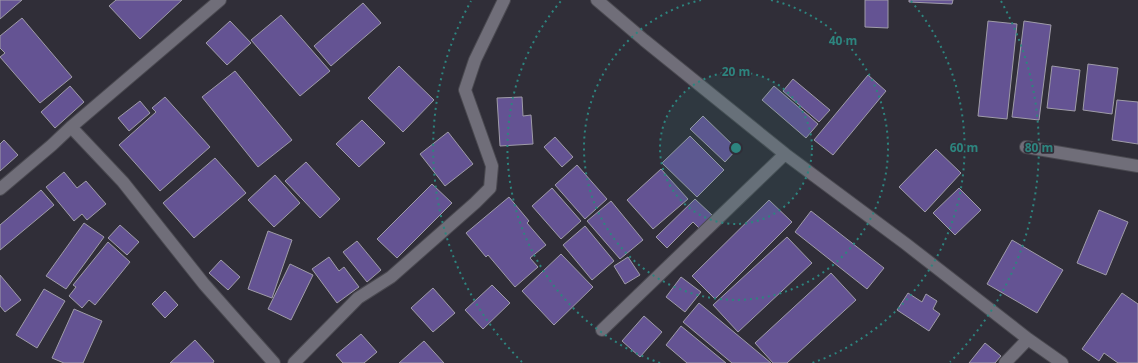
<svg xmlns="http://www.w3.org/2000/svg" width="1138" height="363" font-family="'Open Sans',sans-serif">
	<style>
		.building { fill: #645393; stroke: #9f9ca8 }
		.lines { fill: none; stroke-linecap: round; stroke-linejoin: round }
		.minor-casing { stroke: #4a4950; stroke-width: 14 }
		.minor { stroke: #706e79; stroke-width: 12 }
		.ring { fill: none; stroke: #2d857f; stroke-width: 2; stroke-dasharray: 2 4 }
		.centre { fill: #2d857f; stroke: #302e38; stroke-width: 2 }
		.ring-label { font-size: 12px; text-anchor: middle; font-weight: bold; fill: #2d857f; stroke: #302e38; stroke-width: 3.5; stroke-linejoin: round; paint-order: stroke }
	</style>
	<rect width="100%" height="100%" fill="#302e38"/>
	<path class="building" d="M 0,0 L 22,0 L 0,19 Z
		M 116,0 L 182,0 L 140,39 L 109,6 Z
		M 865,0 L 888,0 L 888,28 L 865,27 Z
		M 909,0 L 953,0 L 952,4 L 909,2 Z
		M 363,3 L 381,23 L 331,66 L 314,46 Z
		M 281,15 L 330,71 L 300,96 L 251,40 Z
		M 22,18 L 72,77 L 40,103 L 0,57 L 5,53 L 0,48 L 0,36 Z
		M 230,21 L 251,43 L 227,65 L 206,43 Z
		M 988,21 L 1017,24 L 1007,119 L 978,116 Z
		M 1024,21 L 1051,25 L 1039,120 L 1012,117 Z
		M 1088,64 L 1118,68 L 1112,114 L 1083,110 Z
		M 399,66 L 434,100 L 403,132 L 368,98 Z
		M 1052,66 L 1080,70 L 1075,111 L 1047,108 Z
		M 235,71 L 292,140 L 258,167 L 202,97 Z
		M 868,75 L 886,91 L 833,155 L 814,140 Z
		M 793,79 L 830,110 L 819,122 L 783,91 Z
		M 70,86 L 84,102 L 55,128 L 41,112 Z
		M 774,86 L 818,124 L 806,138 L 762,100 Z
		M 165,97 L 210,147 L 160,191 L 119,145 L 156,112 L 152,108 Z
		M 522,97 L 523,116 L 531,115 L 533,144 L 500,146 L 497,98 Z
		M 1117,100 L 1138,102 L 1138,144 L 1112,140 Z
		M 140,101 L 150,113 L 129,131 L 118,118 Z
		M 703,116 L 737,149 L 725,162 L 690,129 Z
		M 362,120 L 385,143 L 359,167 L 336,144 Z
		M 448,132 L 473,164 L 445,186 L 420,154 Z
		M 690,136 L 724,170 L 697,197 L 662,163 Z
		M 555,137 L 573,157 L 562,167 L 544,147 Z
		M 4,140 L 18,155 L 0,171 L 0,144 Z
		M 936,149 L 961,173 L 925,212 L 899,187 Z
		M 215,158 L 246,193 L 194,238 L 163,203 Z
		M 306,162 L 340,199 L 320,218 L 285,181 Z
		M 577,165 L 607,199 L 585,219 L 555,185 Z
		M 661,169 L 688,199 L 653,229 L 627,200 Z
		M 64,172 L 77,188 L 86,181 L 106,204 L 87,220 L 82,214 L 74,221 L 46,187 Z
		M 275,175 L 300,203 L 274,227 L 248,200 Z
		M 432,184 L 452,203 L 397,258 L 377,239 Z
		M 552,188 L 581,221 L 561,239 L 532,206 Z
		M 959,188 L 981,210 L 955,235 L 933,213 Z
		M 41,190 L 54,205 L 0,250 L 0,225 Z
		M 509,197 L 529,221 L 527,223 L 546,245 L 530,258 L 538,267 L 515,287 L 488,255 L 486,257 L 466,233 Z
		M 695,199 L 712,215 L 699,228 L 693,222 L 667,248 L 656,237 Z
		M 769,200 L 792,222 L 715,299 L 692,276 Z
		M 611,201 L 643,240 L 620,259 L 587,221 Z
		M 1099,210 L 1128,222 L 1106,275 L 1077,263 Z
		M 811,211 L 884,268 L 867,289 L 795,232 Z
		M 84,223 L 104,237 L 66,289 L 46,276 Z
		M 120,225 L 139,242 L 127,255 L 108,238 Z
		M 585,226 L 614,261 L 592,280 L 563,245 Z
		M 268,231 L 292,240 L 272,298 L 248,289 Z
		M 787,237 L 812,263 L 738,332 L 713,305 Z
		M 1012,240 L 1063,270 L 1037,313 L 987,284 Z
		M 357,241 L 381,270 L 367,282 L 343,252 Z
		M 108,242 L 130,262 L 95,305 L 89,300 L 82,308 L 69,296 L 76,287 L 73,285 Z
		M 561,254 L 593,287 L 554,325 L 522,291 Z
		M 329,257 L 339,271 L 344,267 L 359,287 L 337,303 L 312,269 Z
		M 628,257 L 640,275 L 625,284 L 614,266 Z
		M 221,260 L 240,277 L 228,290 L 209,273 Z
		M 290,264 L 313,275 L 291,320 L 268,309 Z
		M 831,273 L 856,300 L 787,363 L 773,363 L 755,343 Z
		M 0,275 L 21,300 L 5,312 L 0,306 Z
		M 681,277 L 701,292 L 685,312 L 666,297 Z
		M 492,285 L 510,303 L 483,329 L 465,310 Z
		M 433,288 L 455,313 L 433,332 L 411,308 Z
		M 44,289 L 65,301 L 37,348 L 16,335 Z
		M 165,291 L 178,305 L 165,318 L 152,304 Z
		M 908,293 L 922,302 L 926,294 L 937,301 L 933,309 L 940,314 L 929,331 L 897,310 Z
		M 1122,293 L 1138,304 L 1138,363 L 1118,363 L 1104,353 L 1099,361 L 1082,349 Z
		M 699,303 L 771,363 L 732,363 L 683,322 Z
		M 74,309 L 102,321 L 83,363 L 64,363 L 52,358 Z
		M 644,316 L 662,332 L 640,357 L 622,341 Z
		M 681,326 L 726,363 L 687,363 L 666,345 Z
		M 361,334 L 377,352 L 364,363 L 343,363 L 336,355 Z
		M 195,340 L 214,361 L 213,363 L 170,363 Z
		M 424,341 L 444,363 L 399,363 Z
		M 985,343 L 1001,356 L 995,363 L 969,363 Z"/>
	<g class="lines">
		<g class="minor-casing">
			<path id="minor" d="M 597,0 L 644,40 L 785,154 L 906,244 L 1028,339 L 1062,363
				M 71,127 L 123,182 L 204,284 L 274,363
				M 1026,147 L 1138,166
				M 0,189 L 52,145 L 71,127 L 220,0
				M 602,330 L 785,154
				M 294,363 L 358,298 L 391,277 L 475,203 L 490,188 L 492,166 L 465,90 L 475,60 L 504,0
				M 1005,363 L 1028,339"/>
		</g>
		<use href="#minor" class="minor"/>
	</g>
	<circle cx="736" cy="148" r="76" fill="#2d857f" fill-opacity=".12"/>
	<g class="ring">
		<circle cx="736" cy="148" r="76"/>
		<path d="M771 0A152 152 0 1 1 701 0"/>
		<path d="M660 363A228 228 0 0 1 561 1M911 1A228 228 0 0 1 812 363"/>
		<path d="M522 362A303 303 0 0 1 471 1M1001 1A303 303 0 0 1 950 362"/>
	</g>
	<circle cx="736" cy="148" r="6" class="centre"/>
	<g class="ring-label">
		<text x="843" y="45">40 m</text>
		<text x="736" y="76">20 m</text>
		<text x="964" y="152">60 m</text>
		<text x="1039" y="152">80 m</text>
	</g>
</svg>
